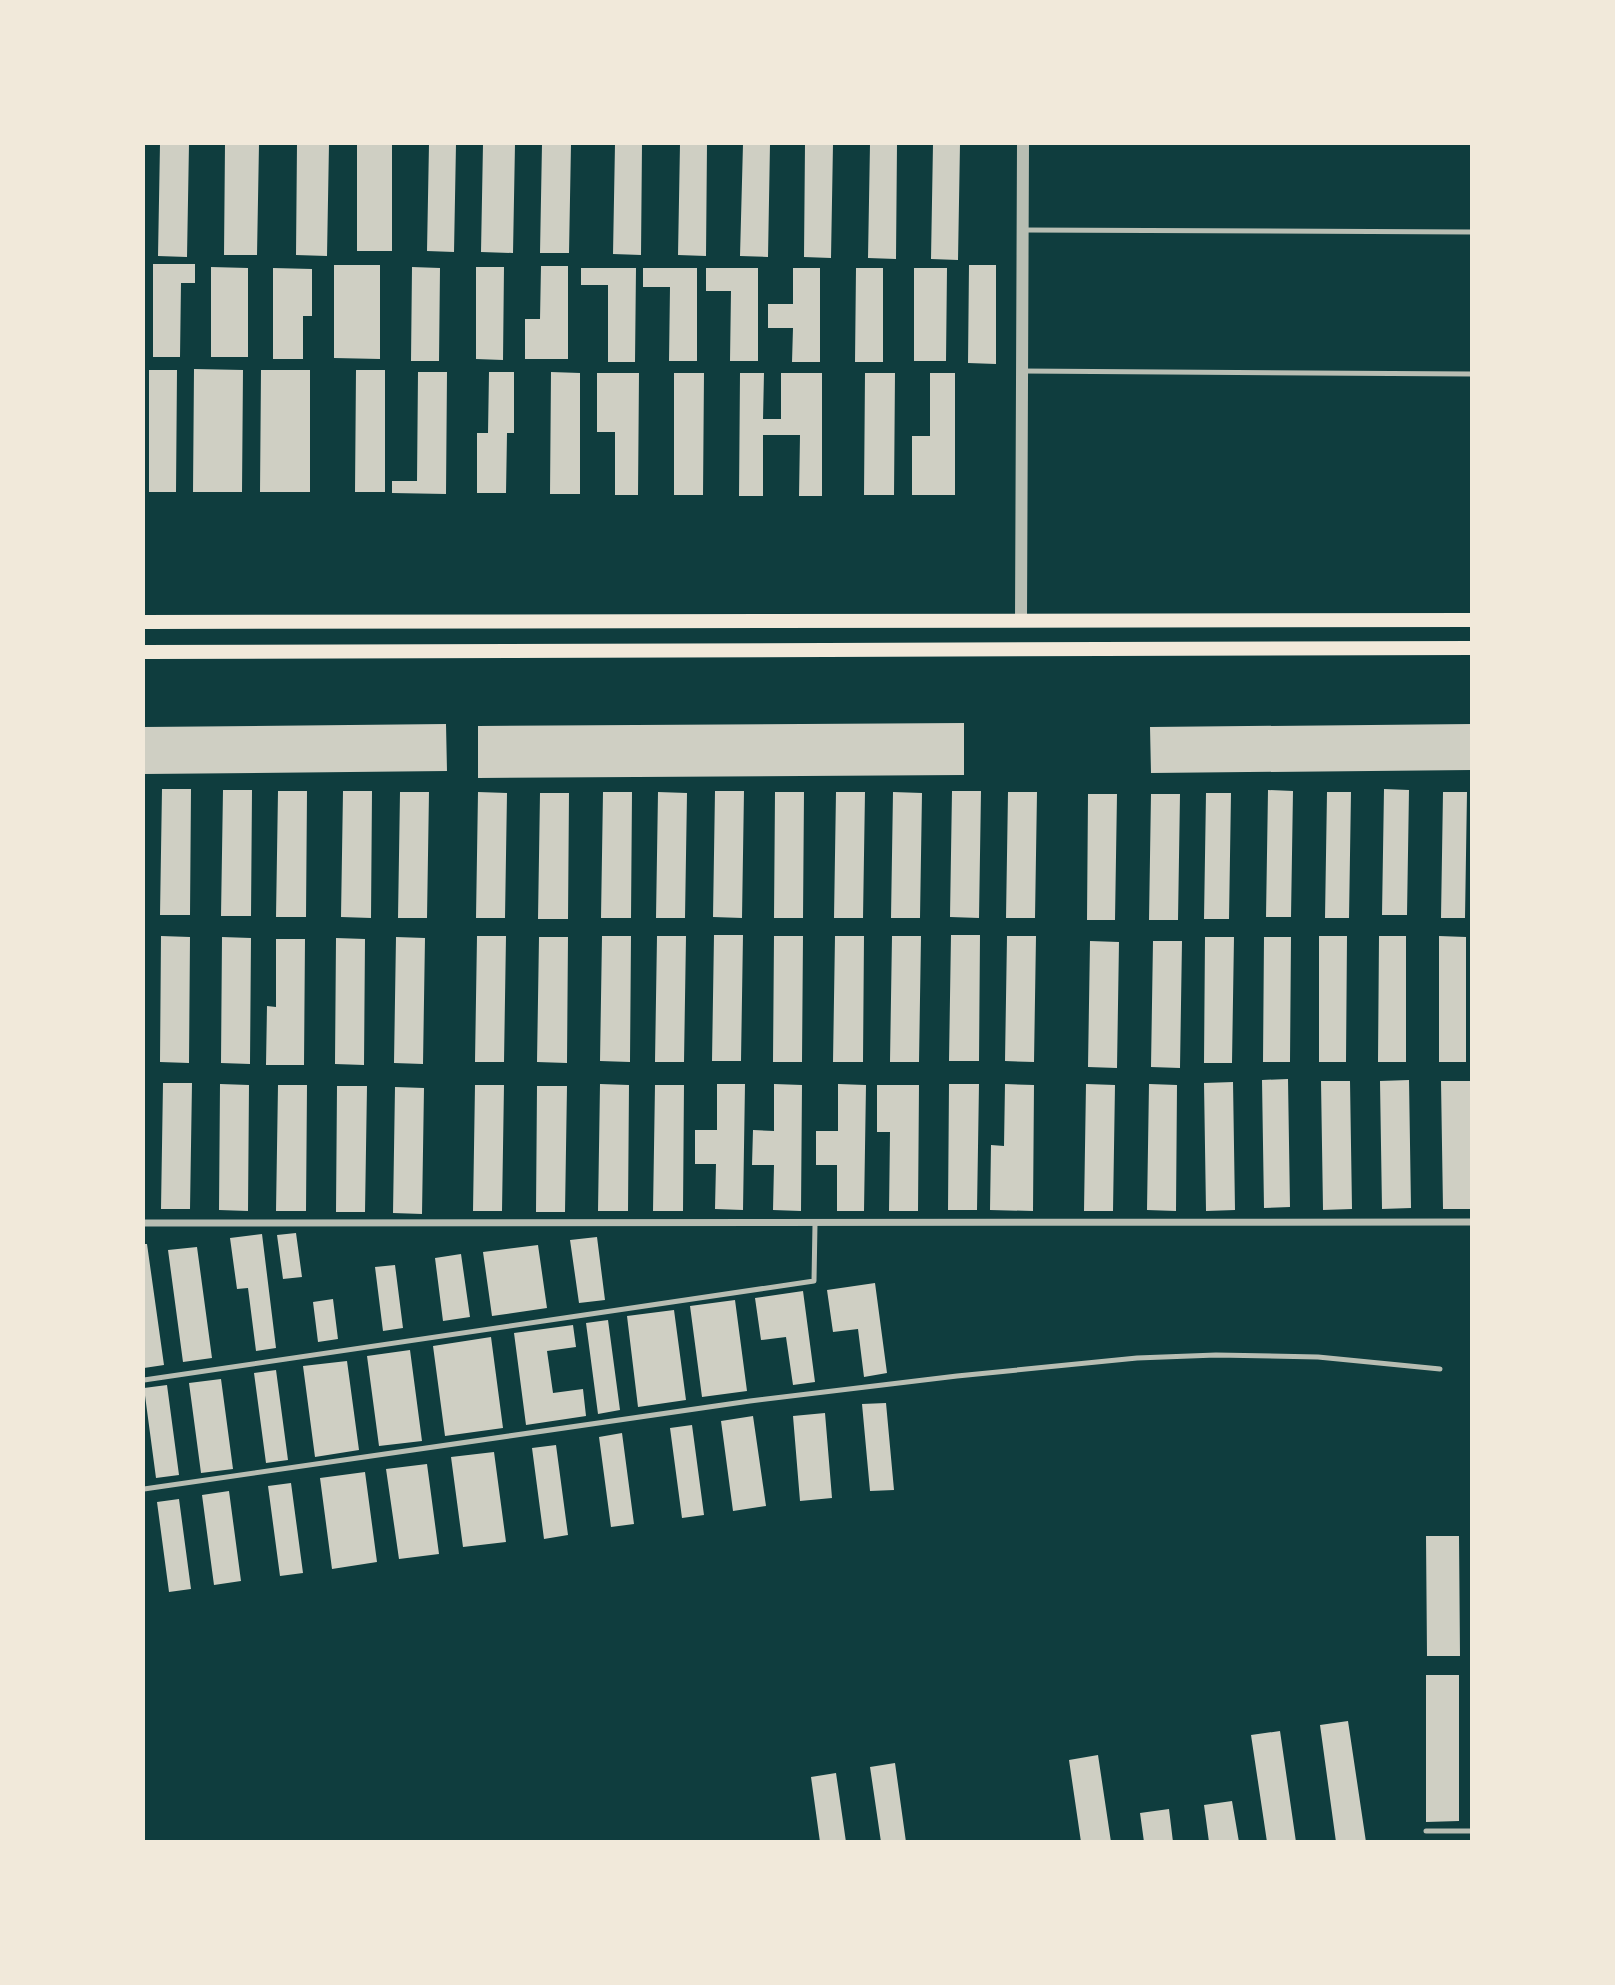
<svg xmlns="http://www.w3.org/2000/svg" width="1615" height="1985" font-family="Manrope,sans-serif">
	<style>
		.building { fill: #cfcfc3 }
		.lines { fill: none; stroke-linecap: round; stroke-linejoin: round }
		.service { stroke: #b8beb3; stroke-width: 5 }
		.minor { stroke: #b8beb3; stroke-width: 7 }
		.tertiary { stroke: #b8beb3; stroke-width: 12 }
		.secondary { stroke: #f1e9da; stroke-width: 14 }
	</style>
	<rect width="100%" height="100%" fill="#0f3d3e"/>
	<path class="building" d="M 160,144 L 189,144 L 187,257 L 158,256 Z
		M 225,144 L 259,144 L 257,255 L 224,255 Z
		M 297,144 L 329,144 L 327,256 L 296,255 Z
		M 357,144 L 392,144 L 392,251 L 357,251 Z
		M 429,144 L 456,144 L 454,252 L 427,251 Z
		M 483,144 L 515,144 L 513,253 L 481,252 Z
		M 542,144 L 571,144 L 569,253 L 540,253 Z
		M 615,144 L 642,144 L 641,255 L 613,254 Z
		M 680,144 L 707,144 L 706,256 L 678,255 Z
		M 743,144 L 770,144 L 768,257 L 740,256 Z
		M 805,144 L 833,144 L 831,258 L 804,257 Z
		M 870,144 L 897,144 L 896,259 L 868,258 Z
		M 933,144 L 960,144 L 958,260 L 931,259 Z
		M 153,264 L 195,264 L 195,283 L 181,283 L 180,357 L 153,357 Z
		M 334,265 L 380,265 L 380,359 L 334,358 Z
		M 969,265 L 996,265 L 996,364 L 968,363 Z
		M 541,266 L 568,266 L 568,359 L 525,359 L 525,319 L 540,319 Z
		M 211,267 L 248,268 L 248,357 L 211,357 Z
		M 412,267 L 440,268 L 439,361 L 411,361 Z
		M 476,267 L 504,267 L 503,360 L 476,359 Z
		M 273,268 L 312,269 L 312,316 L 303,316 L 303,359 L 273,359 Z
		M 581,268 L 636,268 L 635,362 L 608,362 L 608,285 L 581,285 Z
		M 643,268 L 697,268 L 697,361 L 669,361 L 670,287 L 643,287 Z
		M 706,268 L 758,268 L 758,361 L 730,361 L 731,291 L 706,291 Z
		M 793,268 L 820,268 L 820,362 L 792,362 L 793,328 L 768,328 L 768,304 L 793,304 Z
		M 856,268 L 883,268 L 883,362 L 855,362 Z
		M 914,268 L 947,268 L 946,361 L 914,361 Z
		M 194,369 L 243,370 L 242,492 L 193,492 Z
		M 149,370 L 177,370 L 176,492 L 149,492 Z
		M 261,370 L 310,370 L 310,492 L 260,492 Z
		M 356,370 L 385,370 L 385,492 L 355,492 Z
		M 418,372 L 447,372 L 446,494 L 392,493 L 392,481 L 417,481 Z
		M 489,372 L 514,372 L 514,433 L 507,433 L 506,493 L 477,493 L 477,433 L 488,433 Z
		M 551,372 L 580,373 L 580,494 L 550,494 Z
		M 597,373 L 639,373 L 638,495 L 615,495 L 615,432 L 597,432 Z
		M 674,373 L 704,373 L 703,495 L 674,495 Z
		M 740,373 L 764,373 L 763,419 L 781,419 L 781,373 L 822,373 L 822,496 L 799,496 L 800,435 L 763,435 L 763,496 L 739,496 Z
		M 865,373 L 895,373 L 894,495 L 864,495 Z
		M 930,373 L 955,373 L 955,495 L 912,495 L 912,436 L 930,436 Z
		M 964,723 L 964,775 L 478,778 L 478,726 Z
		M 446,724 L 447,771 L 144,774 L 144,727 Z
		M 1472,724 L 1472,770 L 1151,773 L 1150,727 Z
		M 162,789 L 191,789 L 190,915 L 160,915 Z
		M 1384,789 L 1409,790 L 1407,915 L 1382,915 Z
		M 223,790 L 252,790 L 251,916 L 221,916 Z
		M 1268,790 L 1293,791 L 1291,917 L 1266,917 Z
		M 278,791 L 307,791 L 306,917 L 276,917 Z
		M 343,791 L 372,791 L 371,918 L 341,917 Z
		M 715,791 L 744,791 L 742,918 L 713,917 Z
		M 952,791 L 981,791 L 979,918 L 950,917 Z
		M 400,792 L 429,792 L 427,918 L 398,918 Z
		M 478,792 L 507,793 L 505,918 L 476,918 Z
		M 603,792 L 632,792 L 631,918 L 601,918 Z
		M 658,792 L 687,793 L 685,918 L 656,918 Z
		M 775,792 L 804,792 L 803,918 L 774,918 Z
		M 836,792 L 865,792 L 863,918 L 834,918 Z
		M 893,792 L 922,793 L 920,918 L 891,918 Z
		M 1008,792 L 1037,792 L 1035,918 L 1006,918 Z
		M 1327,792 L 1351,792 L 1349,918 L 1325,918 Z
		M 1443,792 L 1467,792 L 1465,918 L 1441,918 Z
		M 540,793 L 569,793 L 568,919 L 538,919 Z
		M 1206,793 L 1231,793 L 1229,919 L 1204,919 Z
		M 1088,794 L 1117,794 L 1115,920 L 1087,920 Z
		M 1151,794 L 1180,794 L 1178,920 L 1149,920 Z
		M 714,935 L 743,935 L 741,1061 L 712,1061 Z
		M 951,935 L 980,935 L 979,1061 L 949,1061 Z
		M 161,936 L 190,937 L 189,1063 L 160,1062 Z
		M 477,936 L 506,936 L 504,1062 L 475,1062 Z
		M 602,936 L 631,936 L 630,1062 L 600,1061 Z
		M 657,936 L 686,936 L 684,1062 L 655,1062 Z
		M 774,936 L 803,936 L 802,1062 L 773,1062 Z
		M 835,936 L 864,936 L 863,1062 L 833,1062 Z
		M 892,936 L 921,936 L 919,1062 L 890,1062 Z
		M 1007,936 L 1036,936 L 1034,1062 L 1005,1061 Z
		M 1319,936 L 1347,936 L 1346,1062 L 1319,1062 Z
		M 1379,936 L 1406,936 L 1406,1062 L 1378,1062 Z
		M 1439,936 L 1466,937 L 1466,1062 L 1439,1062 Z
		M 222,937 L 251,938 L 250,1064 L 221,1063 Z
		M 396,937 L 425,938 L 423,1064 L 394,1063 Z
		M 539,937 L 568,937 L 567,1063 L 537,1062 Z
		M 1205,937 L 1234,937 L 1232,1063 L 1204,1063 Z
		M 1264,937 L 1291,937 L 1290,1062 L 1263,1062 Z
		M 336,938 L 365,939 L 364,1065 L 335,1064 Z
		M 276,939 L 305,939 L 304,1065 L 266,1065 L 267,1006 L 276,1007 Z
		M 1090,941 L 1119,942 L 1117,1068 L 1088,1067 Z
		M 1153,941 L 1182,941 L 1180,1068 L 1151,1067 Z
		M 1288,1079 L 1290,1207 L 1264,1208 L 1262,1080 Z
		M 1409,1080 L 1411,1208 L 1382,1209 L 1380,1081 Z
		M 1321,1081 L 1350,1081 L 1352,1209 L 1323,1210 Z
		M 1441,1081 L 1470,1081 L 1472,1209 L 1443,1209 Z
		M 1233,1082 L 1235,1210 L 1206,1211 L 1204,1083 Z
		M 163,1083 L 192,1083 L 190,1209 L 161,1209 Z
		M 220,1084 L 249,1085 L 248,1211 L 219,1210 Z
		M 600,1084 L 629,1085 L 628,1211 L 598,1211 Z
		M 717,1084 L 745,1084 L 743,1210 L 715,1209 L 716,1164 L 695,1164 L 695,1130 L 717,1130 Z
		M 774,1084 L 802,1085 L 801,1211 L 773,1210 L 774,1165 L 752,1165 L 753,1130 L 774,1131 Z
		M 838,1084 L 866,1085 L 864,1211 L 837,1211 L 837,1165 L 816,1165 L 816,1131 L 838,1131 Z
		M 949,1084 L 979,1084 L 977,1210 L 948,1210 Z
		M 1005,1084 L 1034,1085 L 1033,1211 L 990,1210 L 991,1145 L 1004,1146 Z
		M 1086,1084 L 1115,1085 L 1113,1211 L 1084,1211 Z
		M 1149,1084 L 1177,1085 L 1176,1211 L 1147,1210 Z
		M 278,1085 L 307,1085 L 306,1211 L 276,1211 Z
		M 475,1085 L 504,1085 L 502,1211 L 473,1211 Z
		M 655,1085 L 684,1085 L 683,1211 L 653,1211 Z
		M 877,1085 L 919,1085 L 918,1211 L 889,1211 L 890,1132 L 877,1132 Z
		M 337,1086 L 367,1086 L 365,1212 L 336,1212 Z
		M 537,1086 L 567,1086 L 565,1212 L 536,1212 Z
		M 395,1087 L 424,1088 L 422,1214 L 393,1213 Z
		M 296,1233 L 302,1277 L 283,1279 L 277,1235 Z
		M 262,1234 L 276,1348 L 256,1351 L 248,1288 L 237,1289 L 230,1238 Z
		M 597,1237 L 605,1300 L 579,1303 L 570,1240 Z
		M 144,1244 L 147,1244 L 164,1365 L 144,1368 Z
		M 538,1245 L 547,1308 L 492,1316 L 483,1252 Z
		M 197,1247 L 212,1358 L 183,1362 L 168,1250 Z
		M 461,1254 L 470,1317 L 443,1321 L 435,1258 Z
		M 395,1265 L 403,1328 L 383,1331 L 375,1267 Z
		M 875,1283 L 887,1373 L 864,1377 L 858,1329 L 833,1332 L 827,1290 Z
		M 803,1291 L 815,1382 L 793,1385 L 786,1337 L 761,1340 L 755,1298 Z
		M 333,1299 L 338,1339 L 318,1342 L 313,1302 Z
		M 735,1300 L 747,1391 L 702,1397 L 690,1306 Z
		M 674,1310 L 686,1400 L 638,1407 L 627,1316 Z
		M 608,1320 L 620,1410 L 598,1414 L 586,1323 Z
		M 573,1325 L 576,1347 L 547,1351 L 553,1393 L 583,1389 L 586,1416 L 526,1425 L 514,1333 Z
		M 491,1337 L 503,1428 L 445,1436 L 433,1346 Z
		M 410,1350 L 422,1441 L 379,1446 L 367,1356 Z
		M 347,1361 L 359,1450 L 315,1457 L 303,1366 Z
		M 276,1370 L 288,1460 L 266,1463 L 254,1373 Z
		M 221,1379 L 233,1469 L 201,1473 L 189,1383 Z
		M 167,1385 L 179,1475 L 156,1478 L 144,1388 Z
		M 886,1403 L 894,1490 L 870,1491 L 862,1404 Z
		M 825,1413 L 832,1498 L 800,1501 L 793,1416 Z
		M 753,1416 L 766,1506 L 733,1511 L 721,1421 Z
		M 692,1425 L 704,1515 L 682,1518 L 670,1428 Z
		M 622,1433 L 634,1524 L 611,1527 L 599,1437 Z
		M 556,1445 L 568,1535 L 544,1539 L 532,1448 Z
		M 494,1452 L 506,1542 L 463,1547 L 451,1457 Z
		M 427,1464 L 439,1554 L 399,1559 L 386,1469 Z
		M 365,1472 L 377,1562 L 332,1569 L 320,1478 Z
		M 291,1483 L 303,1573 L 280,1576 L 268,1486 Z
		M 229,1491 L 241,1581 L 214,1585 L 202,1495 Z
		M 179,1499 L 191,1589 L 169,1592 L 157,1502 Z
		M 1426,1536 L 1459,1536 L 1460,1656 L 1427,1656 Z
		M 1426,1675 L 1459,1675 L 1459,1821 L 1426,1822 Z
		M 1348,1721 L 1366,1842 L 1336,1842 L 1320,1725 Z
		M 1280,1731 L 1296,1842 L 1267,1842 L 1251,1735 Z
		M 1098,1755 L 1111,1842 L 1081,1842 L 1069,1760 Z
		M 895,1763 L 906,1842 L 881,1842 L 870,1767 Z
		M 836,1773 L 846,1842 L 820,1842 L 811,1777 Z
		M 1232,1801 L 1239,1842 L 1209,1842 L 1204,1805 Z
		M 1169,1809 L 1173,1842 L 1144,1842 L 1140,1813 Z"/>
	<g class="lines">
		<path class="service" d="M 1023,230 L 1472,232
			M 1022,371 L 1472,374
			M 144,1380 L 814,1281 L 815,1224
			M 144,1489 L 750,1401 L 957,1376 L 1137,1358 L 1216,1355 L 1318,1357 L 1440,1369
			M 1426,1831 L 1472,1831"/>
		<path class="minor" d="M 144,1223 L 1472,1222"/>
		<path class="tertiary" d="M 1021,621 L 1023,144"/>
		<path class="secondary" d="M 144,622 L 1472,620
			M 144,652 L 1472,648"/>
	</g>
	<rect width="1615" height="1985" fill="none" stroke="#f1e9da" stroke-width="290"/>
</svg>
